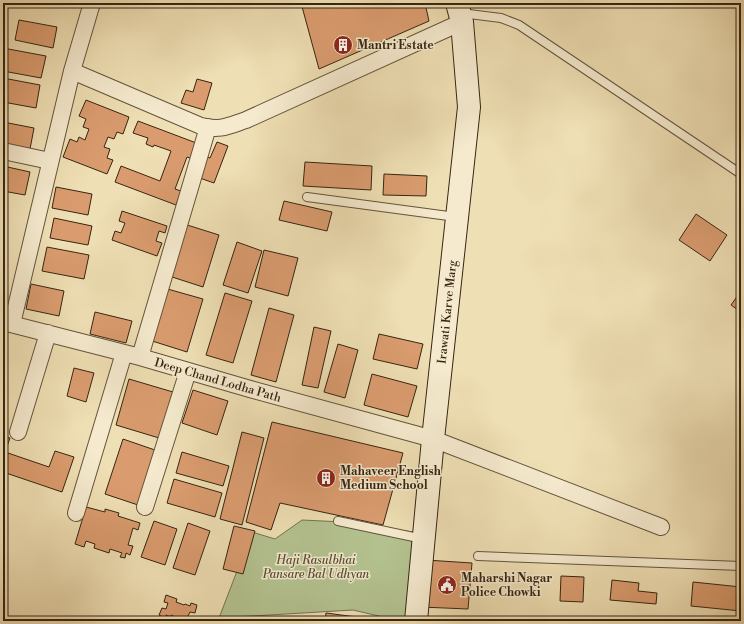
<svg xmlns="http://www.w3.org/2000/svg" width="744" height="624" font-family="'Libre Bodoni',serif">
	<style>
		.green { fill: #b4c391; stroke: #747452 }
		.building { fill: #da9c6f; stroke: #352512 }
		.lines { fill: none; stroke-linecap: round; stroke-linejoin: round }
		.lane-casing { stroke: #64543a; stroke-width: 10 }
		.street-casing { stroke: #64543a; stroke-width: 18 }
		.secondary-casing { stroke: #352512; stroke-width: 24 }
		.lane { stroke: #f5eace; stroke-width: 8 }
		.street { stroke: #f5eace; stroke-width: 16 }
		.secondary { stroke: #f5eace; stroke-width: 22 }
		.labels { text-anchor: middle; stroke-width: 3; stroke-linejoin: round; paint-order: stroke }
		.poi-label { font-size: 12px; font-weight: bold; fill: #352512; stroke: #f5eace; text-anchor: start }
		.street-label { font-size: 12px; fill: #352512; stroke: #f5eace }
		.park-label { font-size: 12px; font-style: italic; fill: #554c32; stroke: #f5eace }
	</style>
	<rect width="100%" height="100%" fill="#efdfb4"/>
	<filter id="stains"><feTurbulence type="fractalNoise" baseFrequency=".005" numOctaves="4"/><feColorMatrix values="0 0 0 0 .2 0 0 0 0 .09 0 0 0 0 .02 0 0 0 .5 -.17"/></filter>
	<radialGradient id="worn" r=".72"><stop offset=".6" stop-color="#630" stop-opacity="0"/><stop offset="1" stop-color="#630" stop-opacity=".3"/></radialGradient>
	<path class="green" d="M 302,520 L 344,522 L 420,533 L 409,621 L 400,621 L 353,610 L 219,618 L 252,532 L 275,539 Z"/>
	<path class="building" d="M 301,3 L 425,3 L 429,21 L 319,69 Z
		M 19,20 L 57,27 L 53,48 L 15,40 Z
		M 3,48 L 46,56 L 41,78 L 3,71 Z
		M 3,78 L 40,85 L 36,108 L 3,102 Z
		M 197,79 L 212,83 L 204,110 L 181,103 L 186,90 L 193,92 Z
		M 86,100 L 129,117 L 123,134 L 117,132 L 114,139 L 108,137 L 104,147 L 110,149 L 107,158 L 113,160 L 107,174 L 63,157 L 70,139 L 77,142 L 79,137 L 85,140 L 89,129 L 83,127 L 86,119 L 79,116 Z
		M 138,121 L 199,144 L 193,159 L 187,157 L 175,189 L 181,191 L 176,205 L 115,182 L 121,166 L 160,181 L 171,151 L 154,145 L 153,147 L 146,144 L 148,138 L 133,133 Z
		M 3,122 L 34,128 L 30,149 L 3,144 Z
		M 217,142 L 228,146 L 214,183 L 194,176 L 202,155 L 210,158 Z
		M 305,162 L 372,166 L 371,190 L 303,186 Z
		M 3,166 L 30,172 L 25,195 L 3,191 Z
		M 384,174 L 427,176 L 426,196 L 383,195 Z
		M 56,187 L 92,194 L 88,215 L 52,208 Z
		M 284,201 L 332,212 L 327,231 L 279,220 Z
		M 122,211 L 167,226 L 165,233 L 159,231 L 156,241 L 162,243 L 157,256 L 112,240 L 115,231 L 121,233 L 125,223 L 119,221 Z
		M 696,214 L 727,235 L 710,261 L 679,240 Z
		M 54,218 L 92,226 L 88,245 L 50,238 Z
		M 184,224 L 219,235 L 203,287 L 169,276 Z
		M 237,242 L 262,251 L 248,293 L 223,285 Z
		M 47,247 L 89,255 L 84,279 L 42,271 Z
		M 264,250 L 298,258 L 288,296 L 255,287 Z
		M 31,284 L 64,291 L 59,316 L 26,309 Z
		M 164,288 L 203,299 L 187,352 L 149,340 Z
		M 741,291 L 741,312 L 731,305 Z
		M 225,293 L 252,301 L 233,363 L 206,355 Z
		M 269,308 L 294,315 L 276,382 L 251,375 Z
		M 95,312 L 132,321 L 126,343 L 90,334 Z
		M 314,327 L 331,331 L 318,388 L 302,385 Z
		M 379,334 L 423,344 L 417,369 L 373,359 Z
		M 338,344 L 358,350 L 345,398 L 324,392 Z
		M 74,368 L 94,373 L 86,402 L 67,396 Z
		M 372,374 L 417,386 L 408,417 L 364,405 Z
		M 129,379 L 173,392 L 159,438 L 116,425 Z
		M 193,390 L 228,401 L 217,435 L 182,423 Z
		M 272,422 L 403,453 L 383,525 L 280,503 L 271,530 L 246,522 Z
		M 242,432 L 264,438 L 242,525 L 220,519 Z
		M 741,435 L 741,447 L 736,443 Z
		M 3,436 L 10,438 L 5,452 L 49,467 L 55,451 L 74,457 L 62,492 L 3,472 Z
		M 123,439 L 155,450 L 138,505 L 105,494 Z
		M 182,452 L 229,466 L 223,486 L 176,473 Z
		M 174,479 L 222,493 L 215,517 L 167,503 Z
		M 86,507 L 105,512 L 105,509 L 119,513 L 118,516 L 140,523 L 138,530 L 133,528 L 128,545 L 133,546 L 130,555 L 126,553 L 125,558 L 120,557 L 122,553 L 110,549 L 109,553 L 94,548 L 95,544 L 86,541 L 84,547 L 75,544 Z
		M 154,521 L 177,529 L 165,565 L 141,557 Z
		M 188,523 L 210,531 L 195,575 L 173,568 Z
		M 234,526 L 255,531 L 243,574 L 223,569 Z
		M 426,560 L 472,563 L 468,609 L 421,607 Z
		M 561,576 L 584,577 L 583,602 L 560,601 Z
		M 612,580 L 639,583 L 638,591 L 657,593 L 656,604 L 610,600 Z
		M 693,582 L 741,587 L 741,611 L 691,606 Z
		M 166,595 L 177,599 L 176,602 L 184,605 L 185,604 L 190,606 L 191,603 L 197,605 L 195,613 L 190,612 L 187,618 L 193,619 L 192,621 L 183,621 L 171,615 L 171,617 L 166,615 L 165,618 L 159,615 L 162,608 L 166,609 L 168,603 L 164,602 Z
		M 326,613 L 387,621 L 325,621 Z"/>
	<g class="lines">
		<g class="lane-casing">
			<path id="lane" d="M 461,13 L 501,18 L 519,25 L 741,174
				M 307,197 L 456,217
				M 338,521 L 423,539
				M 478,556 L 741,566"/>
		</g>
		<g class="street-casing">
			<path id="street" d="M 72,71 L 201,126 C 220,131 228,126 246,120 L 462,22
				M 3,151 L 50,161
				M 3,322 L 140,357 L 250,389 L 433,439 L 661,527
				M 12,324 L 72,71 L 92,3
				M 140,357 L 208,127
				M 18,432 L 48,333
				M 145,507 L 188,371
				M 76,513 L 124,353"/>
		</g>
		<g class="secondary-casing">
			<path id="secondary" d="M 416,621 L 433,439 L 469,107 L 462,22 L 457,3"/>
		</g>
		<use href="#lane" class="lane"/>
		<use href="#street" class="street"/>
		<use href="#secondary" class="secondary"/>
	</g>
	<defs>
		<g id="building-disc" transform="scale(1)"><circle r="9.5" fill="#8f2418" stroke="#f5eace"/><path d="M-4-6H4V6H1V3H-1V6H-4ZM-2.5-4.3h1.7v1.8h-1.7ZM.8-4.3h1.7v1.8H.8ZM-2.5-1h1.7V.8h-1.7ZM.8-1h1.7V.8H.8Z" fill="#fff"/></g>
		<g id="civic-disc" transform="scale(1)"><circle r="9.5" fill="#8f2418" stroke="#f5eace"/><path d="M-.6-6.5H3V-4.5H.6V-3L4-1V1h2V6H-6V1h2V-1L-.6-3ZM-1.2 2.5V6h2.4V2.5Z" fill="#fff"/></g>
	</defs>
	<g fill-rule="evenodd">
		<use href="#building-disc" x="343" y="45"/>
		<use href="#building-disc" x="326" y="478"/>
		<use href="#civic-disc" x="447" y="585"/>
	</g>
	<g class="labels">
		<g class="poi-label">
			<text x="357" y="49">Mantri Estate</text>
			<text x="340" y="475">Mahaveer English<tspan x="340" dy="14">Medium School</tspan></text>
			<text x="461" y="582">Maharshi Nagar<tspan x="461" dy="14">Police Chowki</tspan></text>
		</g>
		<g class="street-label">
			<text transform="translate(447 312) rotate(-84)" y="4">Irawati Karve Marg</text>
			<text transform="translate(218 380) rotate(16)" y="4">Deep Chand Lodha Path</text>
		</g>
		<g class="park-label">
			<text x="316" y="564">Haji Rasulbhai<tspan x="316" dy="14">Pansare Bal Udhyan</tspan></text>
		</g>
	</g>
	<rect width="744" height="624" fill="none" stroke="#efdfb4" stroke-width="16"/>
	<rect x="4" y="4" width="736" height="616" fill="none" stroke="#352512" stroke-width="2"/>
	<rect x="8" y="8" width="728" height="608" fill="none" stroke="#352512"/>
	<rect width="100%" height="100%" filter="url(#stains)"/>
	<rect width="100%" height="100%" fill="url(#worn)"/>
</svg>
